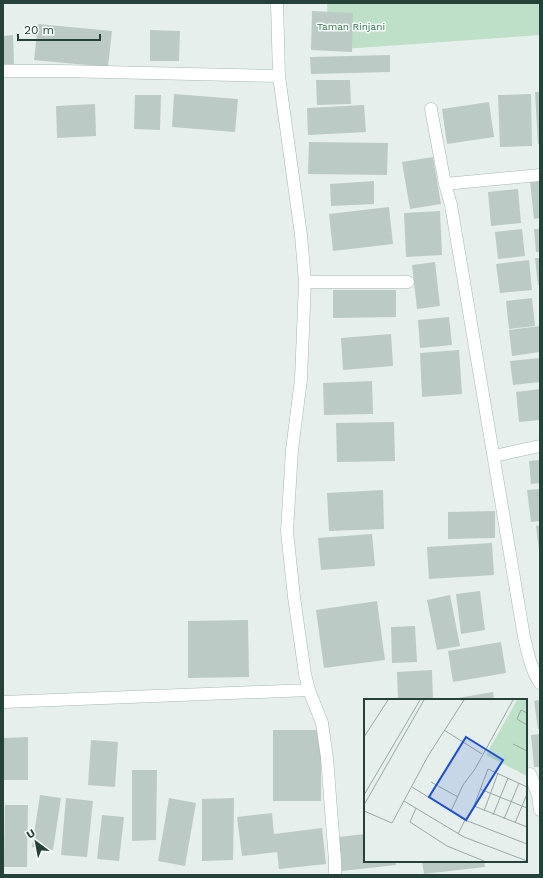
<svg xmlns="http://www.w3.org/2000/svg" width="543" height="878" font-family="'Work Sans',sans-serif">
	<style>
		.green { fill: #bfe0c8 }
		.building { fill: #bbcac4 }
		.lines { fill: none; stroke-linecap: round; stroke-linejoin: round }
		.minor-casing { stroke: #a8b8b2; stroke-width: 13 }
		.minor { stroke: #fff; stroke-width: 12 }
		.labels { text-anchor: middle; stroke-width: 3; stroke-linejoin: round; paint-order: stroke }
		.park-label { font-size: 10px; fill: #2d7a4b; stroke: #f7fbf9 }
		.inset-road { fill: none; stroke: #98aaa4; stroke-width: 1 }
		.view { fill: #1d4ed8; fill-opacity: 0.15; stroke: #1d4ed8; stroke-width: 2 }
		.inset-edge { fill: none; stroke: #24423a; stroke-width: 2 }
	</style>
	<rect width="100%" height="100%" fill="#e6efeb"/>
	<path class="green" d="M 327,3 L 540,3 L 540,35 L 329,50 Z"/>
	<path class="building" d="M 312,11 L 353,13 L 352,52 L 311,50 Z
		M 38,24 L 112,31 L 108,67 L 34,60 Z
		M 150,30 L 180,31 L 179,61 L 150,61 Z
		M 13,35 L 14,64 L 3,64 L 3,36 Z
		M 390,55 L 390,72 L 311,74 L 310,57 Z
		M 316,80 L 350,80 L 351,104 L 317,105 Z
		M 535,92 L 540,92 L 540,144 L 538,144 Z
		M 174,94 L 238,99 L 235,132 L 172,127 Z
		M 531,94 L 532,146 L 500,147 L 498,95 Z
		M 135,95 L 161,95 L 160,130 L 134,129 Z
		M 489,102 L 494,137 L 447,144 L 442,109 Z
		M 95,104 L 96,136 L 57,138 L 56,106 Z
		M 364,105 L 366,132 L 308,135 L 307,108 Z
		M 309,142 L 388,143 L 387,175 L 308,174 Z
		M 433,157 L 441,204 L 410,209 L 402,162 Z
		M 540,180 L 540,218 L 534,219 L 530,181 Z
		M 374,181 L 374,204 L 331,206 L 330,184 Z
		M 518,189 L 521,223 L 491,226 L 488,192 Z
		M 389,207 L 393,244 L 333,251 L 329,214 Z
		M 440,211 L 442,255 L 406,257 L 404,213 Z
		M 522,229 L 525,256 L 498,259 L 495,232 Z
		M 534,229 L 540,229 L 540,252 L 536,252 Z
		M 535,258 L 540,258 L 540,285 L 538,285 Z
		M 529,260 L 532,290 L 500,293 L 496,264 Z
		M 435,262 L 440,306 L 417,309 L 412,265 Z
		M 333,290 L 396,290 L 396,317 L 333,318 Z
		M 532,298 L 535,326 L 509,329 L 506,301 Z
		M 449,317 L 452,345 L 420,348 L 418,320 Z
		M 540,326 L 540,352 L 512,356 L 509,330 Z
		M 391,334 L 393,366 L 343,370 L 341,338 Z
		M 459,350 L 462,394 L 422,397 L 420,353 Z
		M 540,358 L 540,382 L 513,385 L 510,361 Z
		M 372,381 L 373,414 L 324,415 L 323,383 Z
		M 540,389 L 540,420 L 519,422 L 516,392 Z
		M 394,422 L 395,461 L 337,462 L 336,423 Z
		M 540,460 L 540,483 L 531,484 L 529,461 Z
		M 540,489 L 540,521 L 531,522 L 527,490 Z
		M 383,490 L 384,529 L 329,531 L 327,493 Z
		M 495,511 L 495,538 L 448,539 L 448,512 Z
		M 540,525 L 540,550 L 539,550 L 536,526 Z
		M 372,534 L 375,566 L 321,570 L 318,538 Z
		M 492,543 L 494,575 L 429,579 L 427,547 Z
		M 480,591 L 485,630 L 461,634 L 456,594 Z
		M 450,595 L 460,646 L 437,650 L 427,600 Z
		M 377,601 L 385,660 L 324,668 L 316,610 Z
		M 248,620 L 249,677 L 188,678 L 188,621 Z
		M 415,626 L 417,662 L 392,663 L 391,627 Z
		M 501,642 L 506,673 L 453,682 L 448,651 Z
		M 432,670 L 433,700 L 398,700 L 397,672 Z
		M 493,692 L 494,700 L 452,700 L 452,699 Z
		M 540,700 L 540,729 L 538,729 L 534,701 Z
		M 273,730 L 321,730 L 321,801 L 273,801 Z
		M 540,734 L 540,767 L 534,767 L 531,735 Z
		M 28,737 L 28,780 L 3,780 L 3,738 Z
		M 91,740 L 118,742 L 115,787 L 88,785 Z
		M 132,770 L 157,770 L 156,840 L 132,841 Z
		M 40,795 L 61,798 L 53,850 L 32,847 Z
		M 66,798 L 93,801 L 87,857 L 61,855 Z
		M 169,798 L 196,803 L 185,866 L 158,861 Z
		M 234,798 L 233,860 L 202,861 L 202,799 Z
		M 5,805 L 28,805 L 27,867 L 4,867 Z
		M 272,813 L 274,834 L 322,828 L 326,864 L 279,869 L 277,852 L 242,856 L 237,817 Z
		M 102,815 L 124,817 L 119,861 L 97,859 Z
		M 365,834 L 365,861 L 395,861 L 396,865 L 342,871 L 339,837 Z
		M 422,861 L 484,861 L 485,867 L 424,874 Z"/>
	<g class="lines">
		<g class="minor-casing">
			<path id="minor" d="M 277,3 L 279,76 L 301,235 L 305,282 L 301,379 L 292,450 L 287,531 L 294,597 L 305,674 L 309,690 L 322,723 L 327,758 L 335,861 L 335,875
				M 3,71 L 61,71 L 279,76
				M 431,109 L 445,184
				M 540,175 L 445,184 L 451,205 L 524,637 C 528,653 531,670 540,683
				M 305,282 L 408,282
				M 494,456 L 540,446
				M 3,702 L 309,690
				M 530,774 L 538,795 L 540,810"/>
		</g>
		<use href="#minor" class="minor"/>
	</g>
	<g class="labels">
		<g class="park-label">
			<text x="351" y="30">Taman Rinjani</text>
		</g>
	</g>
	<g transform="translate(364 699)">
		<rect width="163" height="163" fill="#e6efeb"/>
		<path d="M 153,1 L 163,1 L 163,77 L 122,56 Z" fill="#bfe0c8"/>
		<path class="inset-road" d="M 163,14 L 157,11 L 153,20 L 163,26M 80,31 L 118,55M 0,38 L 24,1M 149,45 L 163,52M 67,83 L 94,98M 48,88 L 87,112 L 99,86 L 111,70 L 149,1M 163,88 L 124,70 L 110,107 L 163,128M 116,90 L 163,109M 0,96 L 56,1M 40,102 L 100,138 L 163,162M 0,106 L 60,1M 52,109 L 46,123 L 83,147 L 120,162M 0,112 L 28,124 L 64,57 L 100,1M 87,112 L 101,121 L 163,145M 120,112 L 134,74M 129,116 L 144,79M 140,120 L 155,84M 151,124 L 163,95M 94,135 L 101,121"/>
		<path class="view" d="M 102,38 L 139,61 L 102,121 L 65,98 Z"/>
		<rect width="163" height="163" class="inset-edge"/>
	</g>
	<rect width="543" height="878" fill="none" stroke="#24423a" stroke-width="8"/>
	<g transform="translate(36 842) rotate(328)" stroke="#f7fbf9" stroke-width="3" paint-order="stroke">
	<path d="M0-3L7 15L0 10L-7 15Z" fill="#24423a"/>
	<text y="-6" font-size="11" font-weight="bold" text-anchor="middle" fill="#24423a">U</text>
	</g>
	<path d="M18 34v6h82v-6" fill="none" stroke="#24423a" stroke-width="2"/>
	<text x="24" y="34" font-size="12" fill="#24423a" stroke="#f7fbf9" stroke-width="3" paint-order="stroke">20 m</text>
</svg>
